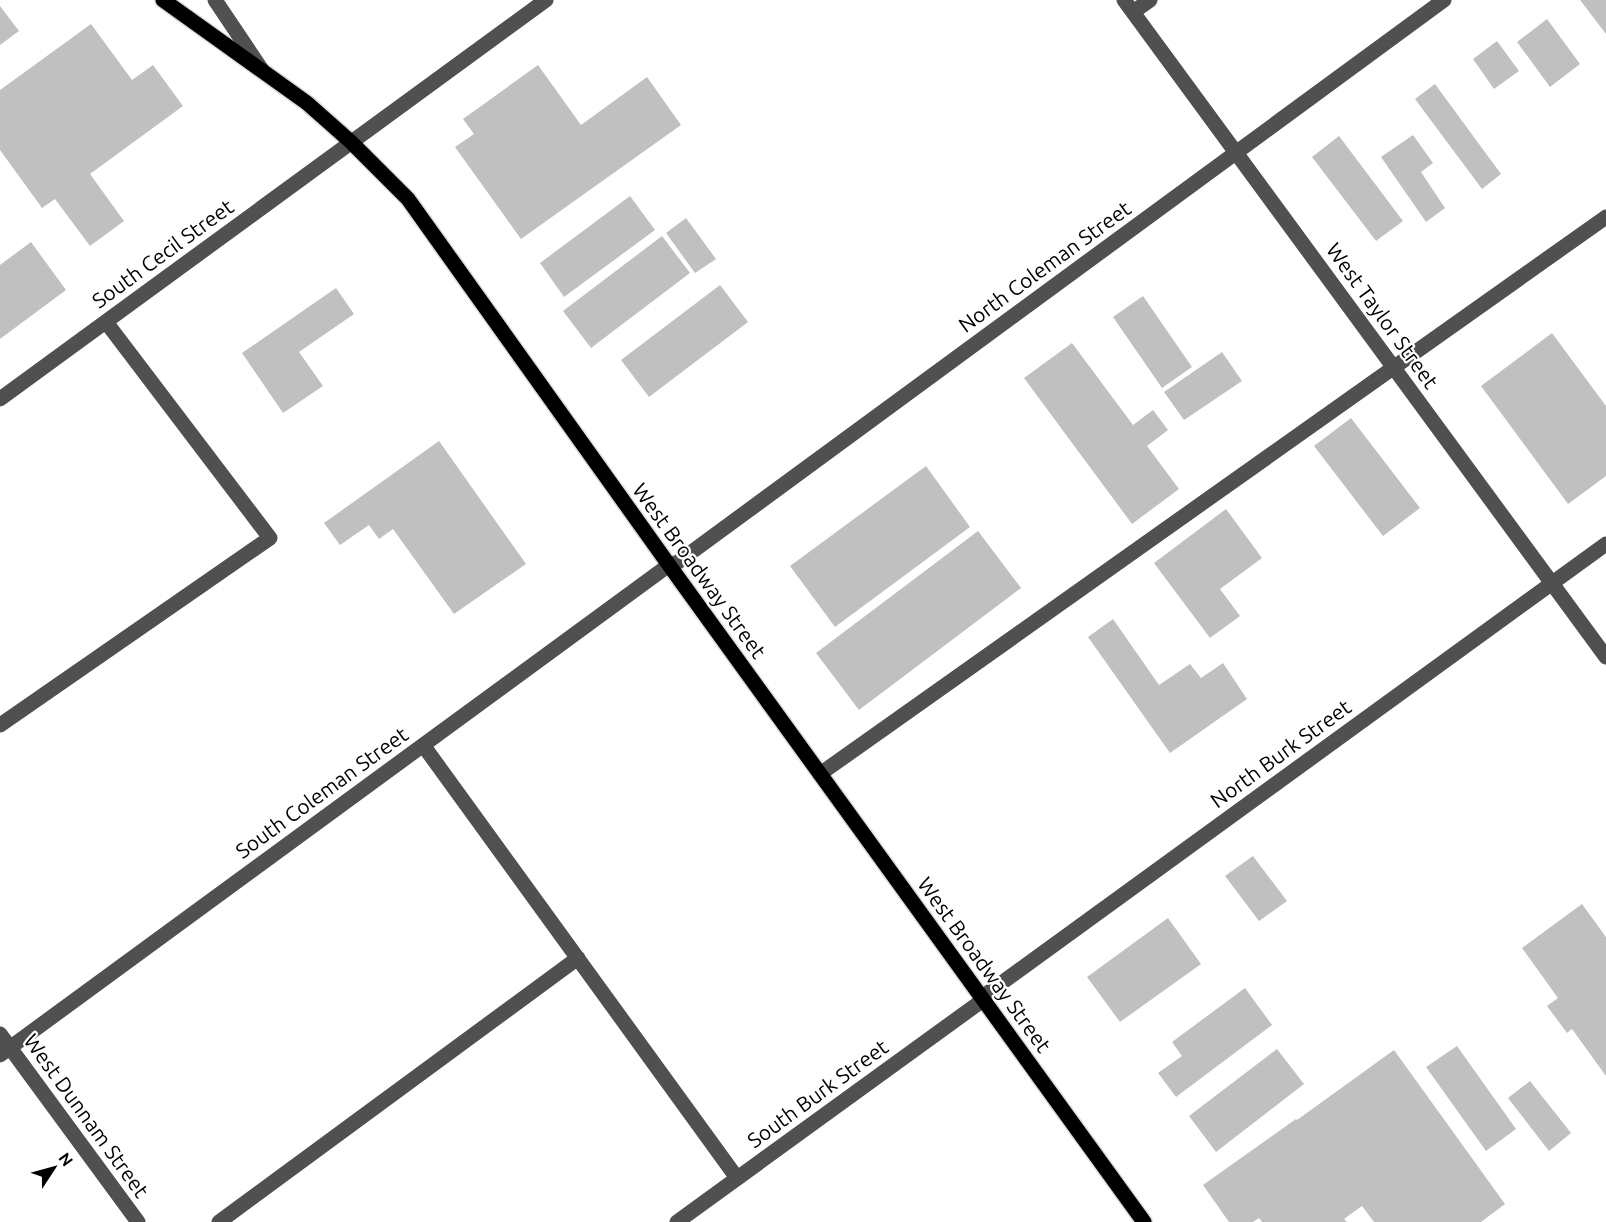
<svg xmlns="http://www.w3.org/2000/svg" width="1606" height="1222" font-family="Ubuntu,sans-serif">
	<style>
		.building { fill: #c0c0c0 }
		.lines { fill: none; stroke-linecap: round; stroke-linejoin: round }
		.major-casing { stroke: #dbdbdb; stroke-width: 18 }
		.minor { stroke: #505050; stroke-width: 15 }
		.major { stroke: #000; stroke-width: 15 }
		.labels { text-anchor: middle; stroke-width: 4.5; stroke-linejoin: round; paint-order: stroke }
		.street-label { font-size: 21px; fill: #000; stroke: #fff }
	</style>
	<rect width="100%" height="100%" fill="#fff"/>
	<path class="building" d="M 1580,0 L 1606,0 L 1606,34 Z
		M 0,6 L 19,31 L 0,45 Z
		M 1547,19 L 1580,64 L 1550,87 L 1517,42 Z
		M 91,24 L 132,80 L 153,65 L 183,106 L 90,174 L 124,221 L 90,246 L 55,199 L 42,208 L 0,150 L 0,90 Z
		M 1497,41 L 1519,71 L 1494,89 L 1473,59 Z
		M 538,65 L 581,125 L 647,77 L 681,125 L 521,239 L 455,147 L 474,134 L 463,119 Z
		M 1435,84 L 1501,174 L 1482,189 L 1415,99 Z
		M 1413,135 L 1433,163 L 1421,172 L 1445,208 L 1426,222 L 1381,157 Z
		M 1339,136 L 1403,221 L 1376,241 L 1312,157 Z
		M 630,196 L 655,230 L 564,297 L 540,263 Z
		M 686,218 L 716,259 L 695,273 L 666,233 Z
		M 662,236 L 690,273 L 591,348 L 563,311 Z
		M 31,242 L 66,290 L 0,339 L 0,265 Z
		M 720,285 L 748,322 L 649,397 L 621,360 Z
		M 336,288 L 354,314 L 299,352 L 323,386 L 283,413 L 242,353 Z
		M 1143,296 L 1192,367 L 1162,388 L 1113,317 Z
		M 1552,333 L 1606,406 L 1606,476 L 1568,504 L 1481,386 Z
		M 1072,343 L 1133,425 L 1153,410 L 1168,430 L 1147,446 L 1179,489 L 1132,524 L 1024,378 Z
		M 1222,352 L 1242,381 L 1184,420 L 1164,392 Z
		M 1351,418 L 1420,508 L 1383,536 L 1314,446 Z
		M 439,441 L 526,564 L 454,614 L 393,529 L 379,539 L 369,525 L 340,545 L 324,523 Z
		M 926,466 L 970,527 L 835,627 L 790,566 Z
		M 1226,509 L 1262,558 L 1220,589 L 1240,616 L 1210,638 L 1154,563 Z
		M 978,531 L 1021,588 L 859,710 L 816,653 Z
		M 1113,619 L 1159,685 L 1190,664 L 1201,678 L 1223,663 L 1247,699 L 1170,753 L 1088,637 Z
		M 1253,856 L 1287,901 L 1259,921 L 1225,876 Z
		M 1582,904 L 1606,937 L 1606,1076 L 1572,1029 L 1567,1033 L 1547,1006 L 1558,998 L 1522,948 Z
		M 1168,918 L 1201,964 L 1120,1022 L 1087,977 Z
		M 1245,988 L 1272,1025 L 1176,1097 L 1158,1073 L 1182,1056 L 1172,1042 Z
		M 1457,1046 L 1516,1129 L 1486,1151 L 1426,1067 Z
		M 1277,1049 L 1304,1084 L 1216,1152 L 1189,1116 Z
		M 1394,1050 L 1505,1204 L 1481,1222 L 1374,1222 L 1362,1206 L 1344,1219 L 1347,1222 L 1262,1222 L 1259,1218 L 1253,1222 L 1229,1222 L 1203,1185 L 1296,1119 L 1297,1120 Z
		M 1530,1081 L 1571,1133 L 1549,1151 L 1508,1098 Z"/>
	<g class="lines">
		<g class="major-casing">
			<path id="major" d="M 163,0 L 307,103 L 351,142 L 408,199 L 669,565 L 1144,1222"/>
		</g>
		<path class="minor" d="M 215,0 L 262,70
			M 1124,0 L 1606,657
			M 1133,12 L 1150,0
			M 0,399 L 546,0
			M 0,725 L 270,538 L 106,322
			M 423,745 L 737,1178
			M 820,774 L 1606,217
			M 0,1034 L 138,1222
			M 0,1055 L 669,565 L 678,562 L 1444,0
			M 219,1222 L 578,958
			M 677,1222 L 983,1000 L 989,992 L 1606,544"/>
		<use href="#major" class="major"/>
	</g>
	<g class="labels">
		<g class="street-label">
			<text transform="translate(163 254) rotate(-36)" y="7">South Cecil Street</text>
			<text transform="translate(1045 267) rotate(-36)" y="7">North Coleman Street</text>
			<text transform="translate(1382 316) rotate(54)" y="7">West Taylor Street</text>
			<text transform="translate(699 571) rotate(54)" y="7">West Broadway Street</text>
			<text transform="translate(1281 754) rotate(-36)" y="7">North Burk Street</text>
			<text transform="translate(322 793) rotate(-36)" y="7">South Coleman Street</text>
			<text transform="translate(984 965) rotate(54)" y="7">West Broadway Street</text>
			<text transform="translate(818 1094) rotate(-36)" y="7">South Burk Street</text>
			<text transform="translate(86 1116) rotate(54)" y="7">West Dunnam Street</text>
		</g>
	</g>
	<g transform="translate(54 1168) rotate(54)" stroke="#ffffff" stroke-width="4.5" paint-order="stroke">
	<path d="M0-4.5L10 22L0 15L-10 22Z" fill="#000000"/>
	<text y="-9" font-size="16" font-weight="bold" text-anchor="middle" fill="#000000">N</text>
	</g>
</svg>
